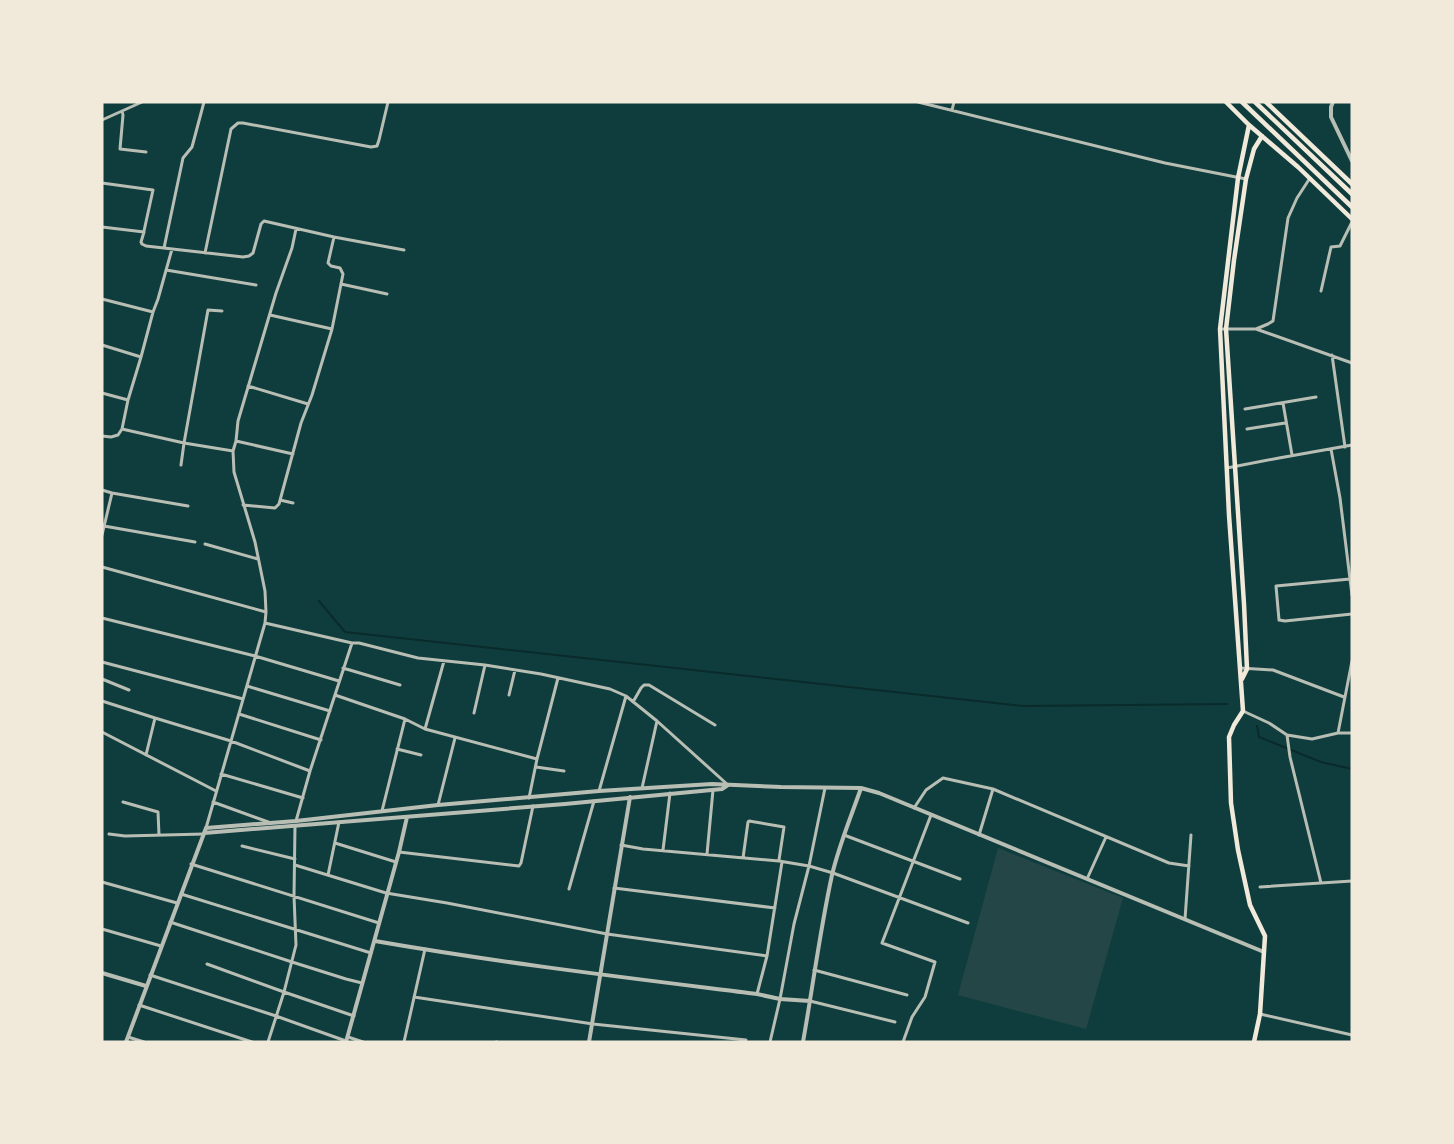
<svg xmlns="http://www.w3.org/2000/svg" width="1454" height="1144" font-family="Rubik,sans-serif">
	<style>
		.green { fill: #244646 }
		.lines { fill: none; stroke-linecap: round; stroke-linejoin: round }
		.stream { stroke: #0a2a2b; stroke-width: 2 }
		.minor { stroke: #b8beb3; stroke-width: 3 }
		.tertiary { stroke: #b8beb3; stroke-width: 4 }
		.primary { stroke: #f1e9da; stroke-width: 4.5 }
	</style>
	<rect width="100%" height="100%" fill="#0f3d3e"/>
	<path class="green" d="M 998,848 L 1123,898 L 1086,1029 L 958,995 Z"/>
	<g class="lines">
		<path class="stream" d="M 319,601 L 345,632 L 1023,706 L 1227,704
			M 1257,726 L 1259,737 L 1321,762 L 1352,769"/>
		<path class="minor" d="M 918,102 L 1165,163 L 1246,179
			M 952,110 L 954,102
			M 122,111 L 123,115 L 120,149 L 146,152
			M 102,120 L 142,102
			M 102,183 L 153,190 L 144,231
			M 102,227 L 144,232 L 141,242 L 142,244 L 146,246 L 243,257 L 249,256 L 253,253 L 261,224 L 264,221 L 334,237 L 404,250
			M 164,248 L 183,158 L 192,147 L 204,102
			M 205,253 L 231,129 L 238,123 L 243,123 L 371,147 L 377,146 L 379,140 L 388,102
			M 166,270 L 256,285
			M 341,284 L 387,294
			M 1321,291 L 1331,247 L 1340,246 L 1352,222
			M 102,299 L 153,312
			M 270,315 L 332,329
			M 1220,329 L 1256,329 L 1352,363
			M 1256,329 L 1268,324 L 1273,321 L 1288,218 L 1297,198 L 1310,178
			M 102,345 L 141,357
			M 1332,355 L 1345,447
			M 248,386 L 308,404
			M 102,393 L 128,400
			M 1283,403 L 1292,455
			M 1245,409 L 1316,397
			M 122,429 L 184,443 L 233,451
			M 1247,429 L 1285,423
			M 102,436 L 111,437 L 118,435 L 122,429 L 128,400 L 141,357 L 153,312 L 158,299 L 172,249
			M 236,441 L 293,454
			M 1331,449 L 1340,498 L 1352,595
			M 181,465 L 184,443 L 208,310 L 222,311
			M 1227,468 L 1279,458 L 1352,445
			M 102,490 L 112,493 L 102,535
			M 112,493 L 188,506
			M 280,500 L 293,503
			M 243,505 L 275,508 L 279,504 L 301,423 L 312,395 L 332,329 L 343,274 L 340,268 L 331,266 L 328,263 L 334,237
			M 104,526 L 195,542
			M 205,544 L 258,559
			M 102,567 L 266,612
			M 1350,579 L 1276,586 L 1279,620 L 1285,621 L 1352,614
			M 102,618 L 255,656 L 339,681
			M 265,623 L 352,643 L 359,643 L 418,658 L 485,665 L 541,674 L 610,689 L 626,696 L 657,721 L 728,785
			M 102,662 L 243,699
			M 343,668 L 400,685
			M 1240,668 L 1273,670 L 1344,697
			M 102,679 L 129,690
			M 247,686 L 330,711
			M 335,695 L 405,719 L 425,729 L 537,759
			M 509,695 L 515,670
			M 102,701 L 155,718
			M 633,702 L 641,688 L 644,685 L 649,685 L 715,725
			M 1243,711 L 1269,723 L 1287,735 L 1312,739 L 1338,733 L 1352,733
			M 474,713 L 485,665
			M 239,714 L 321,740
			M 425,729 L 444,661
			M 102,732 L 216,791
			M 1338,733 L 1352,661
			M 1287,735 L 1290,757 L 1321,883
			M 397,749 L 421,755
			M 146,755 L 155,718 L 231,741 L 310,771
			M 536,767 L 564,771
			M 221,774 L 303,798
			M 642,788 L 657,721
			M 599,791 L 626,696
			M 529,798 L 537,759 L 558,678
			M 123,802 L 158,812 L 159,835
			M 213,802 L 271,823
			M 438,805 L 455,738
			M 914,808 L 926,790 L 943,778 L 993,789 L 1169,863 L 1189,866
			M 382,811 L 405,719
			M 296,821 L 310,771 L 352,643
			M 206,828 L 265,623 L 266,612 L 265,591 L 255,542 L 234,472 L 233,451 L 236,441 L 238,421 L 276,293 L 292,248 L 296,229
			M 109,834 L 125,836 L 204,834
			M 844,835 L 960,879
			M 979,835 L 993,789
			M 335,843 L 396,862
			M 621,845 L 643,849 L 779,861 L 809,866 L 833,873 L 968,923
			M 242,846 L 295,859
			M 663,850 L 670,793
			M 399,852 L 519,866 L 521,863 L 533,806
			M 707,854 L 713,790
			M 743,858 L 748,822 L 749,821 L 784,827 L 779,860
			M 191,864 L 379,923
			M 295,865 L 386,893 L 447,903 L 607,934 L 767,956
			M 328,875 L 339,822
			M 1087,879 L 1106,837
			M 102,882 L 177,903
			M 1260,887 L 1352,881
			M 614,888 L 775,908
			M 569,889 L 594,801
			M 181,894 L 371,953
			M 1185,919 L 1191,835
			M 170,922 L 292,962 L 346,979 L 362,983
			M 102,929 L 161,946
			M 207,964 L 284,992 L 354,1016
			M 814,970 L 907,995
			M 150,975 L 276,1016 L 346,1041
			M 757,994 L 767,956 L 782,862
			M 414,997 L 593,1024 L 746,1040
			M 810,1001 L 895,1022
			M 139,1005 L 252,1042
			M 1260,1014 L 1352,1035
			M 128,1037 L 144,1042
			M 348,1037 L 363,1042
			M 268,1042 L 284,992 L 296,945 L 294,896 L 295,826
			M 404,1042 L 425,949
			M 496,1042 L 497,1042
			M 770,1042 L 780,999 L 794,924 L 809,866 L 825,788
			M 903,1042 L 912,1017 L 925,997 L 935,962 L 882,943 L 931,815"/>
		<path class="tertiary" d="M 1333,102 L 1331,107 L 1331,117 L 1352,161
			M 204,833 L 565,804 L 722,789 L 728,785
			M 375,941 C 501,963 629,978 757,994 L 780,999 L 810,1001
			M 102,973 L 146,986
			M 126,1042 L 206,828 L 296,821 L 438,805 L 599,791 L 712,784 L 781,787 L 861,788 L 879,793 L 1264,952
			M 346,1042 L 399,852 L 407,817
			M 589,1042 L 630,797
			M 803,1042 C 813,986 820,930 832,875 C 839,845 851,817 861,788"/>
		<path class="primary" d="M 1226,102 L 1249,125 L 1298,167 L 1352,219
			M 1242,102 L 1352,207
			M 1255,102 L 1352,194
			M 1266,102 L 1352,184
			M 1249,125 L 1238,178 L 1220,329 L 1229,515 L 1243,711 L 1234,725 L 1229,737 L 1231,803 L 1238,850 L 1250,905 L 1265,936 L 1260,1014 L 1254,1042
			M 1242,679 L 1247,669 L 1244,604 L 1226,329 L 1234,260 L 1246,179 L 1254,149 L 1262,136"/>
	</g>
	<rect width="1454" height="1144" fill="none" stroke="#f1e9da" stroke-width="207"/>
</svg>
